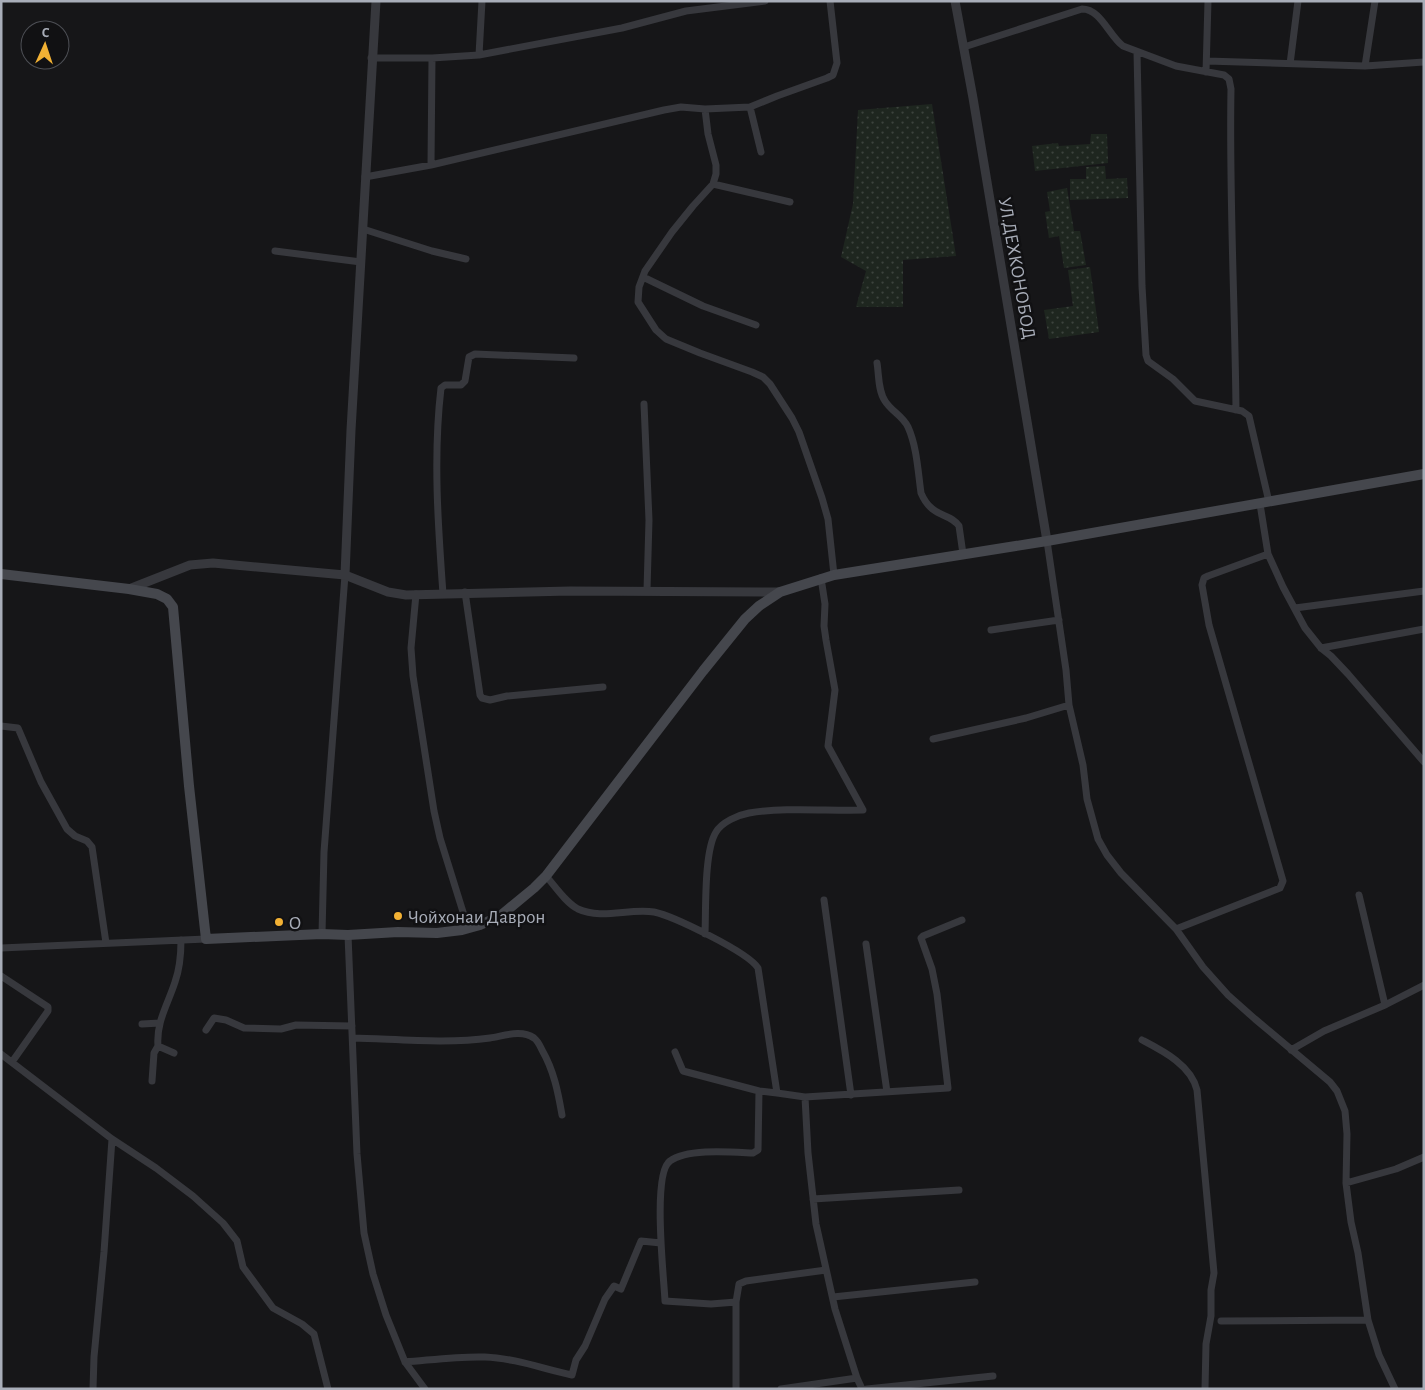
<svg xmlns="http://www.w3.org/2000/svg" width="1425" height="1390" font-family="'Alegreya Sans',sans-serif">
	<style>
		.grass { fill: url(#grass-dots) }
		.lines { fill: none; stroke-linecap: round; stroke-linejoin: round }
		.minor { stroke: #37383d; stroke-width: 7 }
		.tertiary { stroke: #37383d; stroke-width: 9 }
		.secondary { stroke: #45474d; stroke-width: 10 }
		.poi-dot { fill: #f2b134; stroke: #111113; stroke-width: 2 }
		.labels { text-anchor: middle; stroke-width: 5; stroke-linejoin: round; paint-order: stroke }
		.street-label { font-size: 19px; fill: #a8adb8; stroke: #111113 }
		.poi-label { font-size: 19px; fill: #a8adb8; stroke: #111113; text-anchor: start }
	</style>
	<defs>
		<pattern id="grass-dots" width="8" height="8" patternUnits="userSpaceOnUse" patternTransform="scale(1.25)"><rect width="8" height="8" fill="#1e261f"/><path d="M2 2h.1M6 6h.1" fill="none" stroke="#3c433d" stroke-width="1.8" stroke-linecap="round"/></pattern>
	</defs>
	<rect width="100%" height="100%" fill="#161618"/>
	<path class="grass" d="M 932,104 L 956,256 L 903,260 L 903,307 L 856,307 L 866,271 L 841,257 L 853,204 L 858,110 Z
		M 1091,134 L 1107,134 L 1108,163 L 1035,171 L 1032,146 L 1058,143 L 1059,146 L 1090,144 Z
		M 1105,166 L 1106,179 L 1127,178 L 1128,198 L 1070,200 L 1070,179 L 1086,179 L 1086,167 Z
		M 1067,188 L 1074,231 L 1080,231 L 1086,265 L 1064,268 L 1059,236 L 1049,238 L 1045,212 L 1050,211 L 1047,192 Z
		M 1090,267 L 1099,332 L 1049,339 L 1044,310 L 1073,306 L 1068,270 Z"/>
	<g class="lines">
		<path class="minor" d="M 964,47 L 1082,9 C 1101,9 1109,36 1123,46 L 1176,66 L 1224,75 L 1229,79 L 1231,89 C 1229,196 1235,303 1236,410
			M 1137,52 L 1142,286 L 1146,355 L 1148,361 L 1173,379 L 1195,401 L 1242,411 L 1249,416 L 1269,502
			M 479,55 L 482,1
			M 371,58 L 432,58 L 479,55 L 622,28 L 686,11 L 765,1
			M 1207,61 L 1365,66 L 1424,62
			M 1290,64 L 1298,1
			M 1365,66 L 1375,1
			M 1206,72 L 1208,1
			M 750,107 L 761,152
			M 705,109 L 708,134 L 716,165 L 716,174 L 713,184 L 693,206 L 672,232 L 645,271 L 639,287 L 638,302 L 656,330 L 666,339 L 700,353 L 752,372 L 763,377 L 770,384 L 792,418 L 799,432 L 822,498 L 828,519 L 834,575
			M 431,165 L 432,58
			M 365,177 L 431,165 L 664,110 L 681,107 L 705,109 L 750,107 L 777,96 L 827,78 L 833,75 L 837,63 L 830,1
			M 713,184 L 790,202
			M 363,229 L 432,251 L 466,259
			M 275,251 L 361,262
			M 643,277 L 703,306 L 756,325
			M 877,363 C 879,375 878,391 885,401 C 891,411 903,416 908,427 C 917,447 918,472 921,493 C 932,519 950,512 959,526 L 963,554
			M 644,404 L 649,520 L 647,590
			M 1047,541 L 1066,670 L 1069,705 L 1083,765 L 1087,799 L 1098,839 L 1107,855 L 1121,873 L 1176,929 L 1203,967 L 1228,995 L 1255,1019 L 1330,1082 L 1337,1091 L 1345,1111 L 1347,1134 L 1346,1183 L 1351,1222 L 1358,1253 L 1368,1320 L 1379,1355 L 1395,1389
			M 1268,554 L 1283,587 L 1305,628 L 1321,648 L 1331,656 L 1348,674 L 1424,762
			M 465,592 L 480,695 L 482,698 L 490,700 L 507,696 L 603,687
			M 416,594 L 411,648 L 413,676 L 434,811 L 440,838 L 468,928
			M 443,594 C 438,525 433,456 441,388 L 445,385 L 461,385 L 465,381 L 469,357 L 475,354 L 574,358
			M 1295,608 L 1424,591
			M 991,630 L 1059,620
			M 1321,648 L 1424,629
			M 1,726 L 18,728 L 41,782 L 67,829 L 75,836 L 87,841 L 92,847 L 106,943
			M 933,739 L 1026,718 L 1069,705
			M 546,876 C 555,886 565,902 578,909 C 602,920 629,908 654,912 C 673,916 748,952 758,968 L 777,1093 L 759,1091 L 758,1150 L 753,1153 C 732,1152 687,1148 670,1161 C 652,1173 664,1278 665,1301 L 711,1304 L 736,1302
			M 1359,895 L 1385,1005
			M 824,900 L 851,1095
			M 1176,929 L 1280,888 L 1283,881 L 1209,625 L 1202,585 L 1204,578 L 1208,576 L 1268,554 L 1260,504
			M 322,934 L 324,852 L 345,575
			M 705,934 C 706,909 704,851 716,832 C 722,822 738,815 749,813 C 786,807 826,811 863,810 L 828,746 L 835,690 L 826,640 L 824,626 L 825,604 L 821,578
			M 348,935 L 357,1154 L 364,1233 L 373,1274 L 386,1315 L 405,1362 L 425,1389
			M 866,944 L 887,1092
			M 1,948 L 206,939
			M 1,976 L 48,1007 L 48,1011 L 12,1062
			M 142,1024 L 160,1023
			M 206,1030 L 214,1018 L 226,1020 L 244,1028 L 281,1029 L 296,1025 L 352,1026
			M 353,1038 C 396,1039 447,1044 490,1038 C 504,1036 521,1029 534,1038 C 538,1041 540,1046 542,1050 C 554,1071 558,1092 562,1115
			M 1142,1040 C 1163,1051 1191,1065 1197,1090 L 1214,1273 L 1211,1290 L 1211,1316 L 1206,1344 L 1205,1389
			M 1291,1050 L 1324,1031 L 1385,1005 L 1424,985
			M 675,1052 L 683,1071 L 759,1091
			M 174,1053 L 158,1046 C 156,1022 168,1004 175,982 C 180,968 181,955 181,940
			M 1,1054 L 112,1139 L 156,1168 L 193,1196 L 223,1223 L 237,1241 L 243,1267 L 273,1308 L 302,1324 L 314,1334 L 328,1389
			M 152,1081 L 154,1053 L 158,1046
			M 777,1093 L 805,1097 L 948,1088 L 937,994 L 932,969 L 921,938 L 923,936 L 962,920
			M 805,1097 L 808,1153 L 816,1224 L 835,1309 L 857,1378 L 862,1389
			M 1346,1183 L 1396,1169 L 1424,1157
			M 813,1199 L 959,1190
			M 833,1297 L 975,1282
			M 1221,1321 L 1368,1320
			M 405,1362 C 431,1360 459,1356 485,1357 C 514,1358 544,1369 572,1375 L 576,1360 L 585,1346 L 605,1299 L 614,1286 L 621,1289 L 641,1241 L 661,1243
			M 93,1389 L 94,1357 L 104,1252 L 112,1139
			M 736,1389 L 736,1302 L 739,1284 L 746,1281 L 826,1270
			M 781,1389 L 857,1378
			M 867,1389 L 993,1376"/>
		<path class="tertiary" d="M 955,1 L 973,98 L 1047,541
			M 345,575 L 388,592 L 406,595 L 570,591 L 780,592
			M 129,589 L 190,565 L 213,563 L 345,575 L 351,430 L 376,1"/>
		<path class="secondary" d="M 1,574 L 129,589 L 157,594 L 167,599 L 173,607 L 189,786 L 206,939 L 322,934 L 348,935 L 398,932 L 437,933 L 462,930 L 480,925 L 500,916 L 534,888 L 546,876 L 703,671 L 745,619 L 759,606 L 780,592 L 834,575 L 1047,541 L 1424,474"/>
	</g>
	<g class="poi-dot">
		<circle cx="398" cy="916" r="5"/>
		<circle cx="279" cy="922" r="5"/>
	</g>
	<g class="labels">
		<g class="street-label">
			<text transform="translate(1018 268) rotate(80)" y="7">УЛ.ДЕХКОНОБОД</text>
		</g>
		<g class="poi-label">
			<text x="408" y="923">Чойхонаи Даврон</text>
			<text x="289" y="929">O</text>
		</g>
	</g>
	<rect width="1425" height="1390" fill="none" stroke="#a8adb8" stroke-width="5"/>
	<g transform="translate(45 45) rotate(3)"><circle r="24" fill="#111113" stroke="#4d4f55"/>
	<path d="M0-4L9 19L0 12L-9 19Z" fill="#f2b134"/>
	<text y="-8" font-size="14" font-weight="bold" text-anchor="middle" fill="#a8adb8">С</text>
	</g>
</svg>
